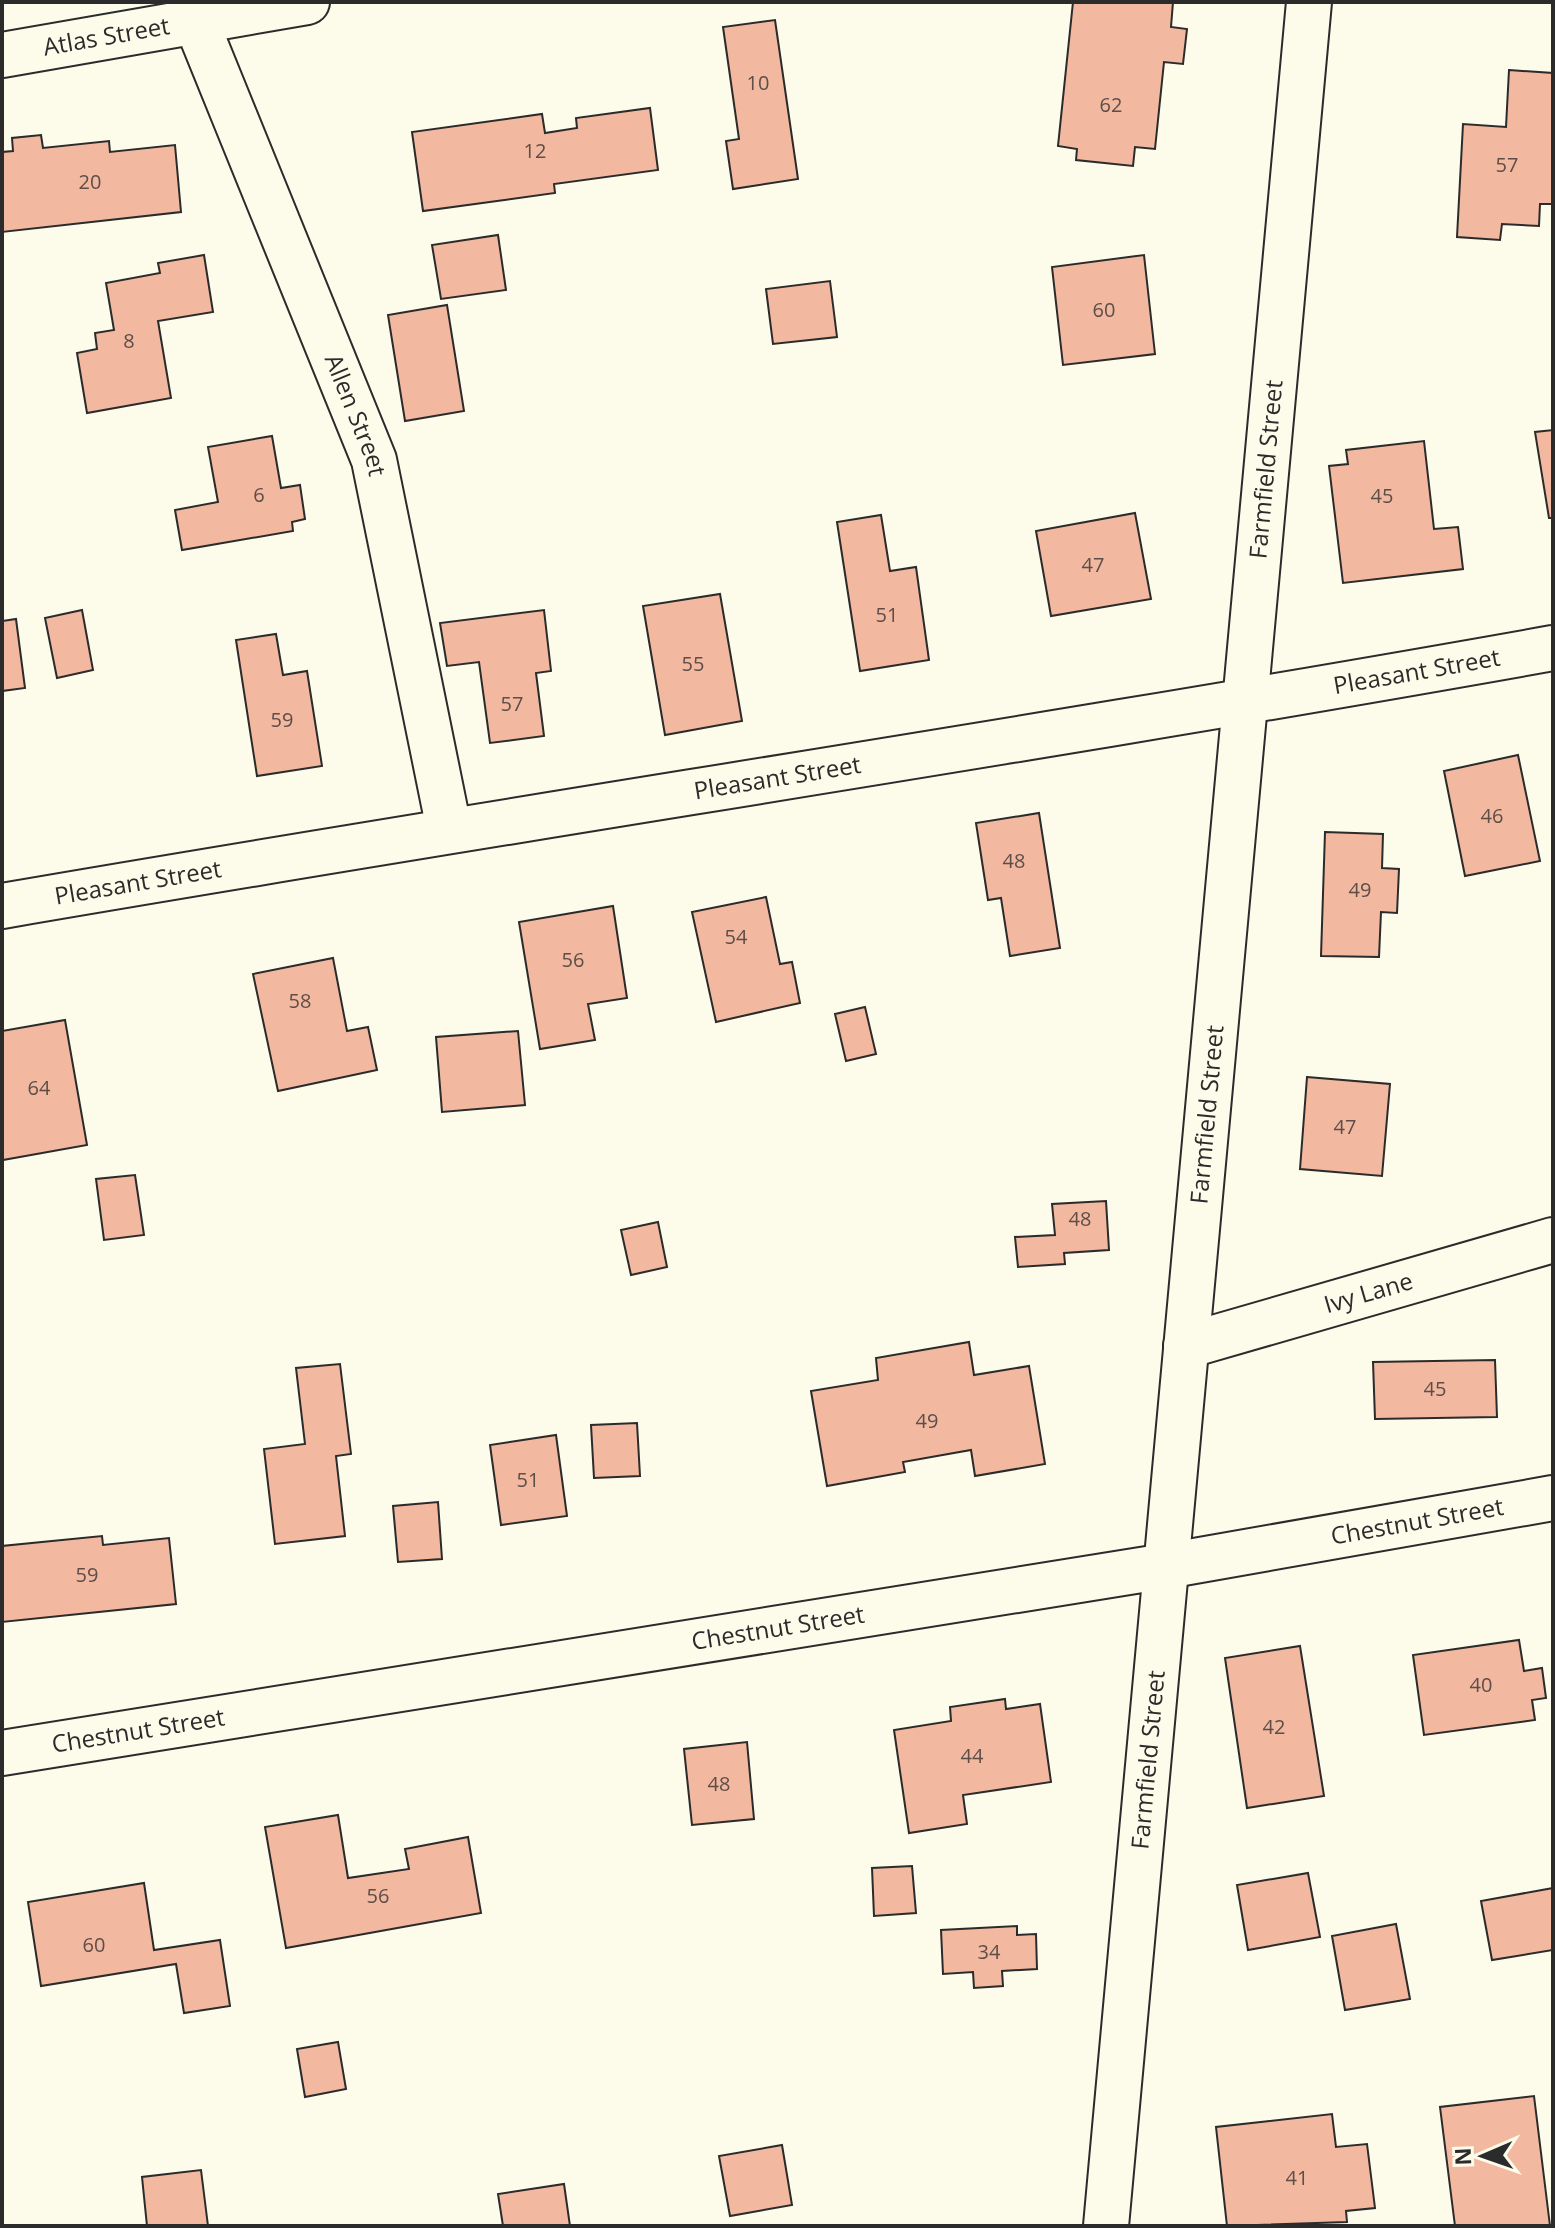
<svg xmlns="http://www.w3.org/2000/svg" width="1555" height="2228" font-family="'Open Sans',sans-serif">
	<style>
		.building { fill: #f2b8a0; stroke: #2b2b2b; stroke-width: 2 }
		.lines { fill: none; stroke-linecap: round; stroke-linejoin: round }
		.minor-casing { stroke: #2b2b2b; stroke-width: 48 }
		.minor { stroke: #fdfbea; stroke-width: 44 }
		.labels { text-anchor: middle; stroke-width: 6; stroke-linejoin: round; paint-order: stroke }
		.number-label { font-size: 20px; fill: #5d4e48 }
		.street-label { font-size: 24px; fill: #2b2b2b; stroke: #fdfbea }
	</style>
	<rect width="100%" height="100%" fill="#fdfbea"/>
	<path class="building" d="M 1073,2 L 1173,2 L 1171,27 L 1187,29 L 1183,64 L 1164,62 L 1155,149 L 1135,147 L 1133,166 L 1076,160 L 1077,149 L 1058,146 Z
		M 775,20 L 798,179 L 733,189 L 726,141 L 739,139 L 723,27 Z
		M 1509,70 L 1553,73 L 1553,204 L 1540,204 L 1539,226 L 1502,224 L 1500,240 L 1457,237 L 1463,124 L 1506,127 Z
		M 650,108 L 658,170 L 554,184 L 555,193 L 423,211 L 412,132 L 542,114 L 545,133 L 577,128 L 576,118 Z
		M 41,135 L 43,148 L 109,141 L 110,152 L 175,145 L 181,212 L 2,232 L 2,152 L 13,151 L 12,138 Z
		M 498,235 L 506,290 L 441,299 L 432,245 Z
		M 204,255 L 213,312 L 158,321 L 171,398 L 87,413 L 77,353 L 97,349 L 95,333 L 114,330 L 106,283 L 160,273 L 158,263 Z
		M 1144,255 L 1155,354 L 1063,365 L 1052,267 Z
		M 830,281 L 837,337 L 773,344 L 766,289 Z
		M 447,305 L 464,411 L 405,421 L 388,315 Z
		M 1553,430 L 1553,518 L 1549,518 L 1535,432 Z
		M 272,436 L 281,488 L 300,485 L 305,519 L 292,522 L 293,531 L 182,550 L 175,510 L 218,502 L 208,447 Z
		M 1424,441 L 1434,529 L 1458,527 L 1463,569 L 1343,583 L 1329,466 L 1348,464 L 1346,450 Z
		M 1135,513 L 1151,599 L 1051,616 L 1036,531 Z
		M 881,515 L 890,571 L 916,567 L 929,660 L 860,671 L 837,522 Z
		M 720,594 L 742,721 L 665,735 L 643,606 Z
		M 82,610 L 93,670 L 57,678 L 45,618 Z
		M 544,610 L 551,671 L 536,673 L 544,736 L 490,743 L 479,662 L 447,666 L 440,623 Z
		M 16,619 L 25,688 L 2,691 L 2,621 Z
		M 276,634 L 283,675 L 307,671 L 322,766 L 257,776 L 236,640 Z
		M 1518,755 L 1540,861 L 1465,876 L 1444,771 Z
		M 1039,813 L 1060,948 L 1010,956 L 1001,898 L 988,900 L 976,823 Z
		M 1325,832 L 1383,834 L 1382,868 L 1399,869 L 1397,913 L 1381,912 L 1379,957 L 1321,956 Z
		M 766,897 L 780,964 L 792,962 L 800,1003 L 716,1022 L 692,912 Z
		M 613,906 L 627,998 L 588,1004 L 595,1040 L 540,1049 L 519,922 Z
		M 333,958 L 347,1031 L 368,1027 L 377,1070 L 278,1091 L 253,974 Z
		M 865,1007 L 876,1054 L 846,1061 L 835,1014 Z
		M 65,1020 L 87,1145 L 3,1160 L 2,1031 Z
		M 518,1031 L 525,1105 L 442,1112 L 436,1037 Z
		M 1307,1077 L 1390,1084 L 1382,1176 L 1300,1169 Z
		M 135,1175 L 144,1235 L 104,1240 L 96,1179 Z
		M 1106,1201 L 1109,1250 L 1064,1253 L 1065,1264 L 1018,1267 L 1015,1237 L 1055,1235 L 1052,1204 Z
		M 658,1222 L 667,1267 L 631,1275 L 621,1230 Z
		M 969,1342 L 974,1375 L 1029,1366 L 1045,1464 L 975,1476 L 971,1450 L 903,1462 L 905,1472 L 827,1486 L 811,1391 L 878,1380 L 876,1358 Z
		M 1495,1360 L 1497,1417 L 1375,1419 L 1373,1362 Z
		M 340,1364 L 351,1454 L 336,1456 L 345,1536 L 275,1544 L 264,1449 L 305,1444 L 296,1368 Z
		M 637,1423 L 640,1476 L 594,1478 L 591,1425 Z
		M 556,1435 L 567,1516 L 501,1525 L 490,1445 Z
		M 438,1502 L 442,1559 L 398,1562 L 393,1506 Z
		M 102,1536 L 103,1545 L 169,1538 L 176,1604 L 2,1622 L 2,1546 Z
		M 1519,1640 L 1524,1671 L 1542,1668 L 1546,1698 L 1532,1700 L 1535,1720 L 1424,1735 L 1413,1655 Z
		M 1300,1646 L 1324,1796 L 1247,1808 L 1225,1658 Z
		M 1005,1699 L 1006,1709 L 1040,1704 L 1051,1782 L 963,1795 L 967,1824 L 909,1833 L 894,1730 L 951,1721 L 950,1707 Z
		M 747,1742 L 754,1819 L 692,1825 L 684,1749 Z
		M 338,1815 L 348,1878 L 409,1869 L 405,1849 L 468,1837 L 481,1913 L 286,1948 L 265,1827 Z
		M 912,1866 L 916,1913 L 874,1916 L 872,1868 Z
		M 1308,1873 L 1320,1937 L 1248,1950 L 1237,1885 Z
		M 144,1883 L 154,1950 L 220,1940 L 230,2006 L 184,2013 L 176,1964 L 41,1986 L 28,1902 Z
		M 1553,1888 L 1553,1950 L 1492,1960 L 1481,1901 Z
		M 1396,1924 L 1410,1999 L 1345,2010 L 1332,1936 Z
		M 1017,1926 L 1017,1935 L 1036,1934 L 1037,1969 L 1002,1971 L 1003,1986 L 974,1988 L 973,1972 L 943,1974 L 941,1930 Z
		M 338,2042 L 346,2089 L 305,2097 L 297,2049 Z
		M 1534,2096 L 1550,2226 L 1455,2226 L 1440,2107 Z
		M 1332,2114 L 1336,2147 L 1367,2144 L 1375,2208 L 1346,2211 L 1347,2222 L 1227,2226 L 1216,2127 Z
		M 782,2145 L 792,2205 L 730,2216 L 719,2156 Z
		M 201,2170 L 208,2226 L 147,2226 L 142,2177 Z
		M 564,2184 L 570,2226 L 503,2226 L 498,2194 Z"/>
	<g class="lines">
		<g class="minor-casing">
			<g id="minor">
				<path id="s1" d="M 188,2 L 374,460 L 449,829"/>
				<path id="s2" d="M 2,55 L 307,2"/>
				<path id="s3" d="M 2,906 C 519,817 1037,740 1553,648"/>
				<path id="s4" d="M 1186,1346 L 1553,1240"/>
				<path id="s5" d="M 2,1753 L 1166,1566 L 1553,1498"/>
				<path id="s6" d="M 1106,2226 L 1309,2"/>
			</g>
		</g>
		<use href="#minor" class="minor"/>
	</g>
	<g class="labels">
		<g class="number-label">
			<text x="758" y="90">10</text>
			<text x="1111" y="112">62</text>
			<text x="535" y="158">12</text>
			<text x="1507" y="172">57</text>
			<text x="90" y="189">20</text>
			<text x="1104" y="317">60</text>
			<text x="129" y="348">8</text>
			<text x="259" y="502">6</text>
			<text x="1382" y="503">45</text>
			<text x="1093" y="572">47</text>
			<text x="887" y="622">51</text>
			<text x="693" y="671">55</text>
			<text x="512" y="711">57</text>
			<text x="282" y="727">59</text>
			<text x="1492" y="823">46</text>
			<text x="1014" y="868">48</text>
			<text x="1360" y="897">49</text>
			<text x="736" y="944">54</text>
			<text x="573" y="967">56</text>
			<text x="300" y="1008">58</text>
			<text x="39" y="1095">64</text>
			<text x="1345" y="1134">47</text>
			<text x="1080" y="1226">48</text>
			<text x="1435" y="1396">45</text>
			<text x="927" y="1428">49</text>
			<text x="528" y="1487">51</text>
			<text x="87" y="1582">59</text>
			<text x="1481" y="1692">40</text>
			<text x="1274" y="1734">42</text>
			<text x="972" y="1763">44</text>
			<text x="719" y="1791">48</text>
			<text x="378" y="1903">56</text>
			<text x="94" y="1952">60</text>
			<text x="989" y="1959">34</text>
			<text x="1297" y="2185">41</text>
		</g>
		<g class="street-label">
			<text dy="8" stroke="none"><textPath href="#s2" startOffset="106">Atlas Street</textPath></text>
			<text dy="8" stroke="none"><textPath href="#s1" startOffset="446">Allen Street</textPath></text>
			<text dy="8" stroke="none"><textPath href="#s6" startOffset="1764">Farmfield Street</textPath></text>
			<text dy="8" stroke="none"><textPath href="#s3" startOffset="1434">Pleasant Street</textPath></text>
			<text dy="8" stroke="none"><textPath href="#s3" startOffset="786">Pleasant Street</textPath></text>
			<text dy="8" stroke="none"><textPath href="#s3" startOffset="138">Pleasant Street</textPath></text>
			<text dy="8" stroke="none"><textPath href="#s6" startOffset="1116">Farmfield Street</textPath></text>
			<text dy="8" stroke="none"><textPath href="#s4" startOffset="190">Ivy Lane</textPath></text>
			<text dy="8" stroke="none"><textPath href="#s5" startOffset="1434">Chestnut Street</textPath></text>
			<text dy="8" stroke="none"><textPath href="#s5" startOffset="786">Chestnut Street</textPath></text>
			<text dy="8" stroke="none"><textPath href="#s5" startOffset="138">Chestnut Street</textPath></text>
			<text dy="8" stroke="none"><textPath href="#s6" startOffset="468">Farmfield Street</textPath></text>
		</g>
	</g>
	<rect width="1555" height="2228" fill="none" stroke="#2b2b2b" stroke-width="8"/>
	<g transform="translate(1483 2156) rotate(268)" stroke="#fdfbea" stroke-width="6" paint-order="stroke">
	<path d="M0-6L14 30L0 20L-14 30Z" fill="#2b2b2b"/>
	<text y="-12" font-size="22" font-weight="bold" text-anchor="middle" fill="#2b2b2b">N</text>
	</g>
</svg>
